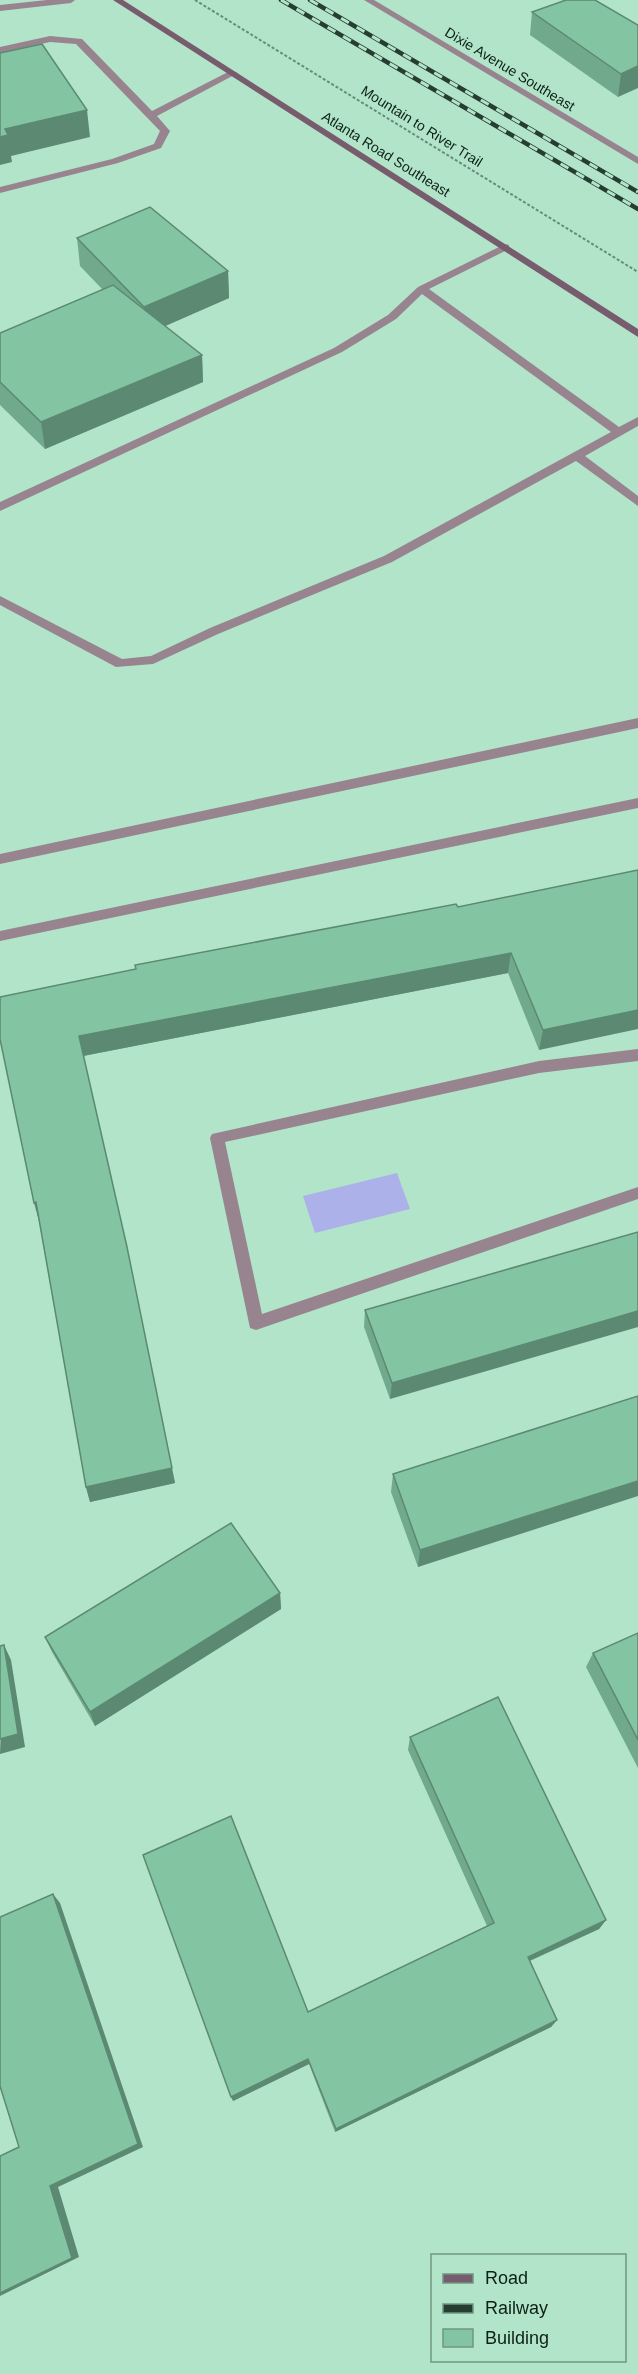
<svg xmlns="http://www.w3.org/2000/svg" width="638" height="2374" font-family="Arial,sans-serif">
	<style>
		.water { fill: #adb1ea }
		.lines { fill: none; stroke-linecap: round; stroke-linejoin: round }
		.path { stroke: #678c78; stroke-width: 2; stroke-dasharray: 3 2; stroke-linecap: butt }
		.service { fill: #97848f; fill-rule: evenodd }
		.minor { fill: #97848f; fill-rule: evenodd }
		.tertiary { fill: #97848f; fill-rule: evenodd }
		.secondary { fill: #775c6d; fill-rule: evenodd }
		.rail-casing { stroke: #263e32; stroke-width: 4.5 }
		.rail { stroke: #b2e4c9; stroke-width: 3; stroke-dasharray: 9; stroke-linecap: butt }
		.wall { fill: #71a98c }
		.shaded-wall { fill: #5c8972 }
		.building { fill: #83c4a3; stroke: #5c8972; stroke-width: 1.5 }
		.labels { text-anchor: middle; stroke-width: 4.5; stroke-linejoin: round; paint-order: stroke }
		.far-street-label { font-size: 14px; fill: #0c2016; stroke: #b2e4c9 }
	</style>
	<rect width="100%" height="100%" fill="#b2e4c9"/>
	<path class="water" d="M 397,1173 L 410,1209 L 315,1233 L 303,1196 Z"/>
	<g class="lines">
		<path class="path" d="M 195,0 L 638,272"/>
		<path class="service" d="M 50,36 L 82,39 L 152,111 L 230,71 L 238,73 L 157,116 L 170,131 L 161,148 L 118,163 L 0,193 L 0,187 L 112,159 L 154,144 L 160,131 L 76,44 L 50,42 L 0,53 L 0,47 Z
			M 505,244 L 509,245 L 509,249 L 429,289 L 619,427 L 638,417 L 638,426 L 585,456 L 638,496 L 638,506 L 576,461 L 392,562 L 218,634 L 153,664 L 116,667 L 0,605 L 0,596 L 122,659 L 151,656 L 210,628 L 384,556 L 611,432 L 422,294 L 396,319 L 342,352 L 0,511 L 0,502 L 334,348 L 388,315 L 418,287 Z
			M 638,718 L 638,728 L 0,864 L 0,854 Z
			M 638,798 L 638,808 L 0,941 L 0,931 Z
			M 638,1049 L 638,1061 L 539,1073 L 225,1142 L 262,1314 L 638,1187 L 638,1199 L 256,1330 L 250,1328 L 210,1138 L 212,1134 L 539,1061 Z"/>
		<path class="minor" d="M 364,0 L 374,0 L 638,157 L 638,164 Z"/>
		<path class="tertiary" d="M 47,0 L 75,0 L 71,3 L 0,11 L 0,5 Z"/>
		<path class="secondary" d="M 113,0 L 123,0 L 638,329 L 638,337 Z"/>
		<g class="rail-casing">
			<path id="rail" d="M 281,0 L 638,209
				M 310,0 L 638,192"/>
		</g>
		<use href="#rail" class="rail"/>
	</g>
	<path class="wall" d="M 532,12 L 638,25 L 618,97 L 530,35 Z
		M 77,238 L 228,271 L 229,298 L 165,326 L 202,355 L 203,382 L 45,449 L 0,405 L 0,333 L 103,290 L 80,266 Z
		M 638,870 L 539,1050 L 508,973 L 83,1056 L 175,1483 L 90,1502 L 86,1487 L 39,1221 L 0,1039 L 458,907 Z
		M 638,1232 L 390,1399 L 364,1327 L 365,1310 Z
		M 638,1396 L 418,1567 L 391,1492 L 393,1474 Z
		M 280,1593 L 281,1609 L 95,1726 L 52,1652 L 45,1637 Z
		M 638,1633 L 638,1768 L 586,1667 L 593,1653 Z
		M 410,1737 L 606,1920 L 599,1929 L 530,1961 L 557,2020 L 551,2027 L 335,2132 L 309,2064 L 233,2101 L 308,2012 L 487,1926 L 408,1750 Z"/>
	<path class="shaded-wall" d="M 638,66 L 638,88 L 618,97 L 621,74 Z
		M 87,110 L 90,137 L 11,156 L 12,162 L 0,165 L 0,137 L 5,129 Z
		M 228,271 L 229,298 L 147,334 L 144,307 Z
		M 202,355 L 203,382 L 45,449 L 41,422 Z
		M 511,953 L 508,973 L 83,1056 L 79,1036 Z
		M 638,1010 L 638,1029 L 539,1050 L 543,1030 Z
		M 36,1202 L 41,1221 L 39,1221 L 34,1203 Z
		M 638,1311 L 638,1327 L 390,1399 L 392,1383 Z
		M 172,1468 L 175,1483 L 90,1502 L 86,1487 Z
		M 638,1481 L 638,1496 L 418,1567 L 420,1550 Z
		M 280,1593 L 281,1609 L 95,1726 L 90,1712 Z
		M 4,1645 L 11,1660 L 25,1747 L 0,1754 Z
		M 53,1894 L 60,1903 L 143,2147 L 58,2187 L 79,2257 L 0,2296 L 0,2293 L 50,2186 Z
		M 606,1920 L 599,1929 L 522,1964 L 528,1957 Z
		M 557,2020 L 551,2027 L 335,2132 L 336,2129 Z
		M 308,2059 L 309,2064 L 233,2101 L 231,2097 Z"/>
	<path class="building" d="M 566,0 L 595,0 L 638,25 L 638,66 L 621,74 L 532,12 Z
		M 42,44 L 87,110 L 5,129 L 8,135 L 0,137 L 0,53 Z
		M 150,207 L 228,271 L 144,307 L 77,238 Z
		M 113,285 L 202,355 L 41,422 L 0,382 L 0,333 Z
		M 638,870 L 638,1010 L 543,1030 L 511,953 L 79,1036 L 127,1247 L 172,1468 L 86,1487 L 36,1202 L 34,1203 L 0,1039 L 0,997 L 136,969 L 135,965 L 456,904 L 458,907 Z
		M 638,1232 L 638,1311 L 392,1383 L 365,1310 Z
		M 638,1396 L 638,1481 L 420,1550 L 393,1474 Z
		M 231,1523 L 280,1593 L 90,1712 L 45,1637 Z
		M 638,1633 L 638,1740 L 593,1653 Z
		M 4,1645 L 18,1734 L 0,1739 L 0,1646 Z
		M 498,1697 L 606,1920 L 528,1957 L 557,2020 L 336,2129 L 308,2059 L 231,2097 L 143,1855 L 231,1816 L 308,2012 L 494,1923 L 410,1737 Z
		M 53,1894 L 138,2144 L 50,2186 L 72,2258 L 0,2293 L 0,2156 L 19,2147 L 0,2086 L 0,1917 Z"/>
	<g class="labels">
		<g class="far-street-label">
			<text transform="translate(510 69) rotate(31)" y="5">Dixie Avenue Southeast</text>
			<text transform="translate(422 126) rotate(32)" y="5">Mountain to River Trail</text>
			<text transform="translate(386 154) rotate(32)" y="5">Atlanta Road Southeast</text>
		</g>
	</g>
	<rect x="431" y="2254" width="195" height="108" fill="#b2e4c9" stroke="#709681" stroke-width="1.5"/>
	<rect x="443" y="2274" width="30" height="9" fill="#775c6d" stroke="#709681" stroke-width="1.5"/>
	<text x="485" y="2284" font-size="18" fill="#0c2016">Road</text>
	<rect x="443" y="2304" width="30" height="9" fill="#263e32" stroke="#709681" stroke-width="1.5"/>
	<text x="485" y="2314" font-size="18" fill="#0c2016">Railway</text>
	<rect x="443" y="2329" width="30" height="18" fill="#83c4a3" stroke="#709681" stroke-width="1.5"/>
	<text x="485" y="2344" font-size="18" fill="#0c2016">Building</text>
</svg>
